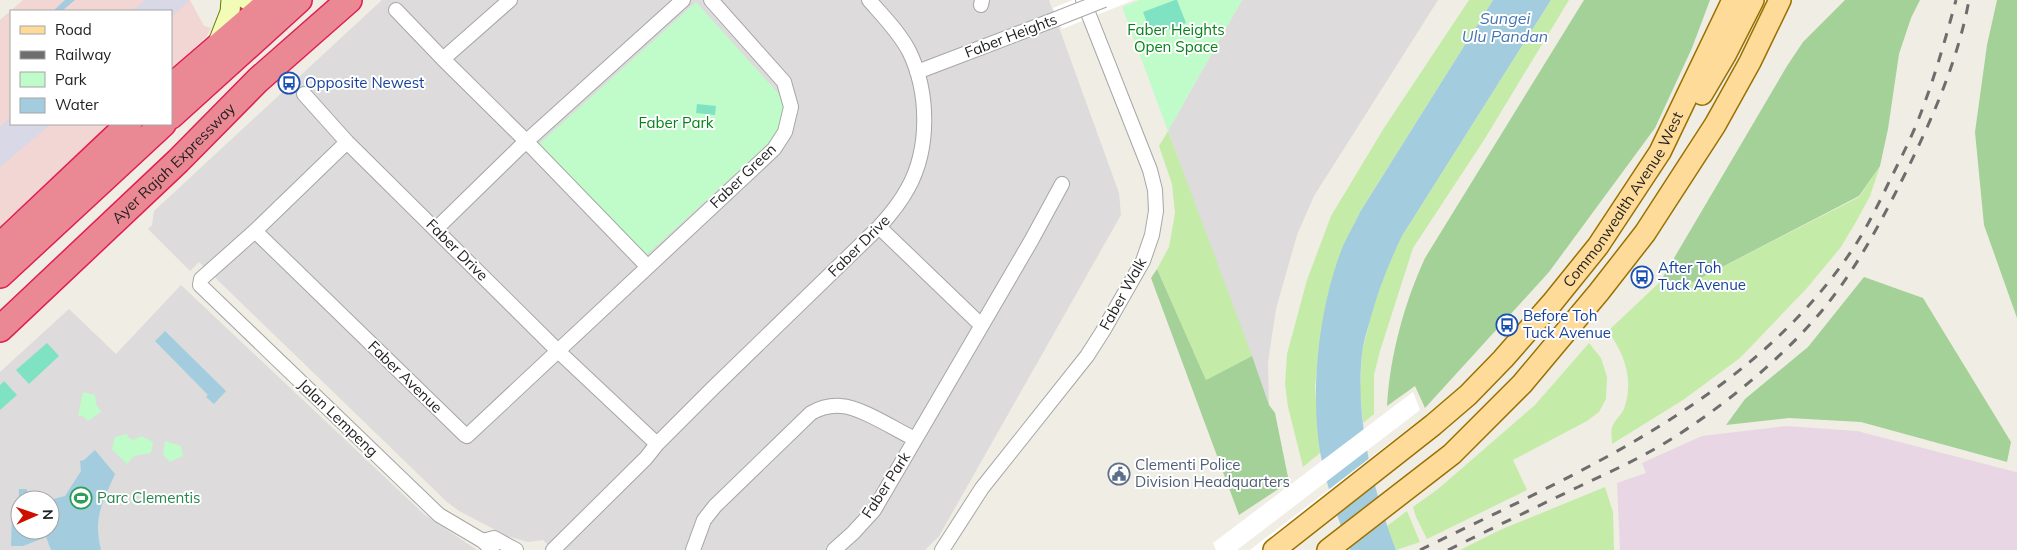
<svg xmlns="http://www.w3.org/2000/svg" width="2017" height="550" font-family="Mulish,sans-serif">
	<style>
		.residential { fill: #dddbdb; fill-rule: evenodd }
		.commercial { fill: #f1d6d3 }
		.industrial { fill: #e9d6e4 }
		.grass { fill: #c4eca8 }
		.forest { fill: #a4d197 }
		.park { fill: #bffcc9 }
		.pitch { fill: #7fe2c3 }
		.plaza { fill: #d9d8e6 }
		.water { fill: #a3cddf }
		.pier { fill: #fff }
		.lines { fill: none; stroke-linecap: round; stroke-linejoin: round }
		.street-casing { stroke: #a6a6a6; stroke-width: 16 }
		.secondary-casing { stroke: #657b00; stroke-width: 21 }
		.primary-casing { stroke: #997100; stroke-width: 24 }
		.highway-casing { stroke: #e21d52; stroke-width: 28 }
		.street { stroke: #fff; stroke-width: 14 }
		.secondary { stroke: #f3fcb6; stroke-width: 19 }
		.primary { stroke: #ffdb9a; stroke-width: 21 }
		.highway { stroke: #ea8994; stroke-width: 25 }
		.rail { stroke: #6d6d6d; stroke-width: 3; stroke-dasharray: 10 10; stroke-linecap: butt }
		.street-bridge-casing { stroke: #a6a6a6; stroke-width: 16; stroke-linecap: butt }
		.street-bridge { stroke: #fff; stroke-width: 14 }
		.labels { text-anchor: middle; stroke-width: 4; stroke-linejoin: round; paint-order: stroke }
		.park-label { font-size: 15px; fill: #07821a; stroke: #fff }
		.street-label { font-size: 15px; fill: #1f1f1f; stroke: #fff }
		.transit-label { font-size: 15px; fill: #164399; stroke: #fff; text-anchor: start }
		.service-label { font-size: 15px; fill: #4e5e75; stroke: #fff; text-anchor: start }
		.leisure-label { font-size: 15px; fill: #27864d; stroke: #fff; text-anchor: start }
		.water-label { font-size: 16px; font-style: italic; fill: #4775b2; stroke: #fff }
	</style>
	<rect width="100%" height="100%" fill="#f0ede4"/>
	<path class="residential" d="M 382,0 L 1049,0 L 1119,193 L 1121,215 L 939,536 L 925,550 L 553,550 L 543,540 L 528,542 L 507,536 L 459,511 L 447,502 L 199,262 L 190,271 L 148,229 L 152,225 L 154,211 Z
		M 1242,0 L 1438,0 L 1314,196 L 1297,235 L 1276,309 L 1268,362 L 1269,406 L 1168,131 Z
		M 181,285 L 425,515 L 477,550 L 0,550 L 0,372 L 69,309 L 116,354 ZM 20,500 L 50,500 L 50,530 L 20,530 Z"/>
	<path class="commercial" d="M 23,0 L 190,0 L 204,26 L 211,28 L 207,36 L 171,69 L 171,11 L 11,11 L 11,124 L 111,124 L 0,226 L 0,20 Z"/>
	<path class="industrial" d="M 1786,426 L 1857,431 L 2016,472 L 2017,471 L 2017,550 L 1620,550 L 1617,483 L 1646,473 L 1642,463 L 1702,436 Z"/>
	<path class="grass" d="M 1469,0 L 1493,0 L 1360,212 L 1344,246 L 1332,280 L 1319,347 L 1315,387 L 1320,453 L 1303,467 L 1288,407 L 1285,384 L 1287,354 L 1307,280 L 1331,216 L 1384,128 Z
		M 1551,0 L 1569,0 L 1484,140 L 1413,248 L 1380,351 L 1374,375 L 1374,414 L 1363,423 L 1360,389 L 1362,352 L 1376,296 L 1388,265 L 1402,236 Z
		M 1168,131 L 1252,356 L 1206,380 L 1157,269 L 1169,247 L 1175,213 L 1172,184 L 1159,146 Z
		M 1880,166 L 1870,196 L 1857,220 L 1841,247 L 1807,288 L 1740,358 L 1683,400 L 1612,444 C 1612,438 1610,430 1613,425 C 1616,419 1621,415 1624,409 C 1634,380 1625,355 1608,331 L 1660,282 L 1674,292 L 1859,197 Z
		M 1589,343 L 1601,358 L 1607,377 L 1606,399 L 1599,412 L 1587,421 L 1513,460 L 1527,490 L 1427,539 L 1416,517 L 1413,507 L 1438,489 L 1535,405 Z
		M 1605,487 L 1613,512 L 1614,550 L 1460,550 L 1500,530 Z
		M 1407,511 L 1420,542 L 1396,550 L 1387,526 Z"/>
	<path class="forest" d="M 1584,0 L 1710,0 L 1692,48 L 1655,128 L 1549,272 L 1425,408 L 1415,386 L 1387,406 C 1390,355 1404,304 1425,258 Z
		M 1845,0 L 1920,0 L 1911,18 L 1899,54 L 1888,129 L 1880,166 L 1859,196 L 1674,292 L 1660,282 L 1787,66 L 1803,42 Z
		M 1997,0 L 2017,0 L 2017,318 L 1984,225 L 1975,132 L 1987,45 Z
		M 1157,269 L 1206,380 L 1252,356 L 1269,405 L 1275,413 L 1289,482 L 1239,515 L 1151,278 Z
		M 1864,277 L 1923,298 L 2011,442 L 2007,462 L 1861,422 L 1789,418 L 1726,425 L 1745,399 L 1808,347 Z"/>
	<path class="park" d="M 1140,0 L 1242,0 L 1168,131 L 1122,7 Z
		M 696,2 L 788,104 L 783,130 L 642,259 L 539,144 Z
		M 83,392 L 95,395 L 96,404 L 101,412 L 88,421 L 83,416 L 78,416 Z
		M 127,434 L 128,437 L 133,440 L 141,436 L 153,442 L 151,453 L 134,456 L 127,464 L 112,449 L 115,437 Z
		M 165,441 L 181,446 L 183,456 L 170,462 L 163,455 Z"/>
	<path class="pitch" d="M 1175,0 L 1177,0 L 1186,23 L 1152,36 L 1143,12 Z
		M 697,104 L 716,106 L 715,115 L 696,113 Z
		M 47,343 L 59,356 L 29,384 L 16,370 Z
		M 4,381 L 17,395 L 0,410 L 0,385 Z"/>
	<path class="plaza" d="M 145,0 L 190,0 L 171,17 L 171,11 L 132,11 Z
		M 11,117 L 11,124 L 51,124 L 0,167 L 0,127 Z"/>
	<path class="water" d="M 65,0 L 75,0 L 62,11 L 53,11 Z
		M 1493,0 L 1551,0 L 1402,236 C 1388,265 1377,293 1369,324 C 1366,334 1363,344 1362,354 C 1355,420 1373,489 1396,550 L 1350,550 C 1338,519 1326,485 1320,452 C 1310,388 1319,306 1343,246 C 1348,235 1355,223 1360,212 Z
		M 165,331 L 226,391 L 214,404 L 206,397 L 208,395 L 155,341 Z
		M 95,450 L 115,474 C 102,504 93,517 101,550 L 51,550 L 46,537 L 23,546 L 11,546 L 12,514 L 18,513 L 19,489 L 27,489 L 27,500 L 20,500 L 20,530 L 50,530 L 50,500 L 65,496 L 81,471 L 80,461 L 84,460 Z"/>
	<path class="pier" d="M 1073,0 L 1134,0 L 1062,29 L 1053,8 Z
		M 1413,392 L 1420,410 L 1237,550 L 1216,550 L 1213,543 Z
		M 1422,418 L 1436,436 L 1292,550 L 1250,550 Z"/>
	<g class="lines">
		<g class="street-casing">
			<path id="street" d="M 981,5 L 982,0
				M 396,10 L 443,59 L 527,142 L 647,266
				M 443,59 L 510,0
				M 917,72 L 1056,19
				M 304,94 L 347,142 L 558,351 L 657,444
				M 347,142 L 255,231 L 201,279 L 200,285 L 439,515 L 483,541 L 492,550
				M 879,227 L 981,325
				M 436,229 L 519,148 L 683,0
				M 255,231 L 465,435 L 467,436 L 774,149 L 785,132 L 791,107 L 784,82 L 711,0
				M 483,541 L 494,538 L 516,550
				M 553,550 L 646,458 L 657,444 L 713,388 L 879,227 C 890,215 900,203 908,188 C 930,148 929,92 909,51 C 899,32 883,16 869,0
				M 693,550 L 704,520 L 715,506 L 811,413 C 820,408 830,405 841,406 C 861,407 896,430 915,439
				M 834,550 L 853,533 L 874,510 L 1031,241 L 1062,184
				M 942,550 L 982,488 L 1087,356 L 1103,331 L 1143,261 L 1152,235 L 1156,211 L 1155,190 L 1150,170 L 1083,0"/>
		</g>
		<g class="secondary-casing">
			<path id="secondary" d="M 247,0 L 266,0
				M 217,45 L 230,12 L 231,0"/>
		</g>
		<g class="primary-casing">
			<g id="primary">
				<path d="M 1702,94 L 1725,55 L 1753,0"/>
				<path id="s1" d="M 1274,550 L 1433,425 L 1468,395 L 1503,359 L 1552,303 L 1598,246 L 1660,152 L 1733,0"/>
				<path d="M 1328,550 L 1452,454 L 1522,384 L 1599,292 L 1645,233 L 1715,125 L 1750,62 L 1780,0"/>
			</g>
		</g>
		<g class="highway-casing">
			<g id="highway">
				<path d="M 171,87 L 272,0"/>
				<path d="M 171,116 L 299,0"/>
				<path d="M 0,246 L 129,124"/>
				<path d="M 0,275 L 163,124"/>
				<path id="s2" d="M 0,329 L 178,161 L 258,80 L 349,0"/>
			</g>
		</g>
		<use href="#street" class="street"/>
		<use href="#secondary" class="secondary"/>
		<use href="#primary" class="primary"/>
		<use href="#highway" class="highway"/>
		<path class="rail" d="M 1420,550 C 1575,474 1746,403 1848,256 C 1865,232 1878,205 1891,178 C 1900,160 1909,142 1917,123 C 1933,83 1945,41 1956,0
			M 1448,550 C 1491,529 1534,508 1578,487 C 1610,472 1643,457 1673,438 C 1722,407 1775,364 1814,320 C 1853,276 1880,224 1906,172 C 1933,117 1958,60 1969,0"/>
		<g class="street-bridge-casing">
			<path id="street-bridge" d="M 1056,19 L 1104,0"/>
		</g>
		<use href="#street-bridge" class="street-bridge"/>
	</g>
	<defs>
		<g id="bus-ring" transform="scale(1.125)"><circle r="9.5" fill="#fff" stroke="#1a4fb4" stroke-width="1.5"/><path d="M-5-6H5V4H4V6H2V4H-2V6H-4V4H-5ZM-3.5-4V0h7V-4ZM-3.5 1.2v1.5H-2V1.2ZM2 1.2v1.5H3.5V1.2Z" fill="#1a4fb4"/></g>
		<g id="civic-ring" transform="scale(1.125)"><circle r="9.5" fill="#fff" stroke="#5c6f8a" stroke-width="1.5"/><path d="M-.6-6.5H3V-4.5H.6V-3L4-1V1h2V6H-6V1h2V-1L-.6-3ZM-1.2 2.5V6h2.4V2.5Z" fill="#5c6f8a"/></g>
		<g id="stadium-ring" transform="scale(1.125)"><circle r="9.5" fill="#fff" stroke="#2e9e5b" stroke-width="1.5"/><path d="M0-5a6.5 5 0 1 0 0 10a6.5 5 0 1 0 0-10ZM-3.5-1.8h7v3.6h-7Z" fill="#2e9e5b"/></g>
	</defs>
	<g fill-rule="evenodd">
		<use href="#bus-ring" x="289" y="83"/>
		<use href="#bus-ring" x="1642" y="277"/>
		<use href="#bus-ring" x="1507" y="325"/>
		<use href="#civic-ring" x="1119" y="474"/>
		<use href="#stadium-ring" x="81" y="498"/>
	</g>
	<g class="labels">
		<g class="park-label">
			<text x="1176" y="35">Faber Heights<tspan x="1176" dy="17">Open Space</tspan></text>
			<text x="676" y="128">Faber Park</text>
		</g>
		<g class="street-label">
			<text transform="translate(1011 36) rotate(-21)" y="5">Faber Heights</text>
			<text dy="5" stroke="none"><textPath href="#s2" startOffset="240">Ayer Rajah Expressway</textPath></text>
			<text transform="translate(743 176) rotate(-44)" y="5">Faber Green</text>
			<text dy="5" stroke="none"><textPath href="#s1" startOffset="499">Commonwealth Avenue West</textPath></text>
			<text transform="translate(859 246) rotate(-45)" y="5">Faber Drive</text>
			<text transform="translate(457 250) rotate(45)" y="5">Faber Drive</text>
			<text transform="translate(1123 294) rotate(-61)" y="5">Faber Walk</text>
			<text transform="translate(405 377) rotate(44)" y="5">Faber Avenue</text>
			<text transform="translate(338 418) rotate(44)" y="5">Jalan Lempeng</text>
			<text transform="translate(886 485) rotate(-57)" y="5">Faber Park</text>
		</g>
		<g class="transit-label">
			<text x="305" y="88">Opposite Newest</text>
			<text x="1658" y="273">After Toh<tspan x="1658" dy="17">Tuck Avenue</tspan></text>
			<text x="1523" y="321">Before Toh<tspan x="1523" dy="17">Tuck Avenue</tspan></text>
		</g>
		<g class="service-label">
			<text x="1135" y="470">Clementi Police<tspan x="1135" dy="17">Division Headquarters</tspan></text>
		</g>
		<g class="leisure-label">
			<text x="97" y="503">Parc Clementis</text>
		</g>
		<g class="water-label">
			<text x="1505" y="24">Sungei<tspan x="1505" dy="18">Ulu Pandan</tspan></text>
		</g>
	</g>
	<rect x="10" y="10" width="162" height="115" fill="#ffffff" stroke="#a5a5a5"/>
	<rect x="20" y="26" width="25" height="8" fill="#ffdb9a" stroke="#a5a5a5"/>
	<text x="55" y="35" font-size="15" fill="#1f1f1f">Road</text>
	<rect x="20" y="51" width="25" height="8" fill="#6d6d6d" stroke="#a5a5a5"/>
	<text x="55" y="60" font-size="15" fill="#1f1f1f">Railway</text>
	<rect x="20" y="72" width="25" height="15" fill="#bffcc9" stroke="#a5a5a5"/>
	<text x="55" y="85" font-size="15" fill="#1f1f1f">Park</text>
	<rect x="20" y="98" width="25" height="15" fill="#a3cddf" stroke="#a5a5a5"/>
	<text x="55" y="110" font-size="15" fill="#1f1f1f">Water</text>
	<g transform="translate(35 515) rotate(88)"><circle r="24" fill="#ffffff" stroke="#a5a5a5"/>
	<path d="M0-4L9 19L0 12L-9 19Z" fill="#cd0f00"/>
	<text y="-8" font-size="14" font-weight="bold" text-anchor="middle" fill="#1f1f1f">N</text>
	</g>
</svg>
